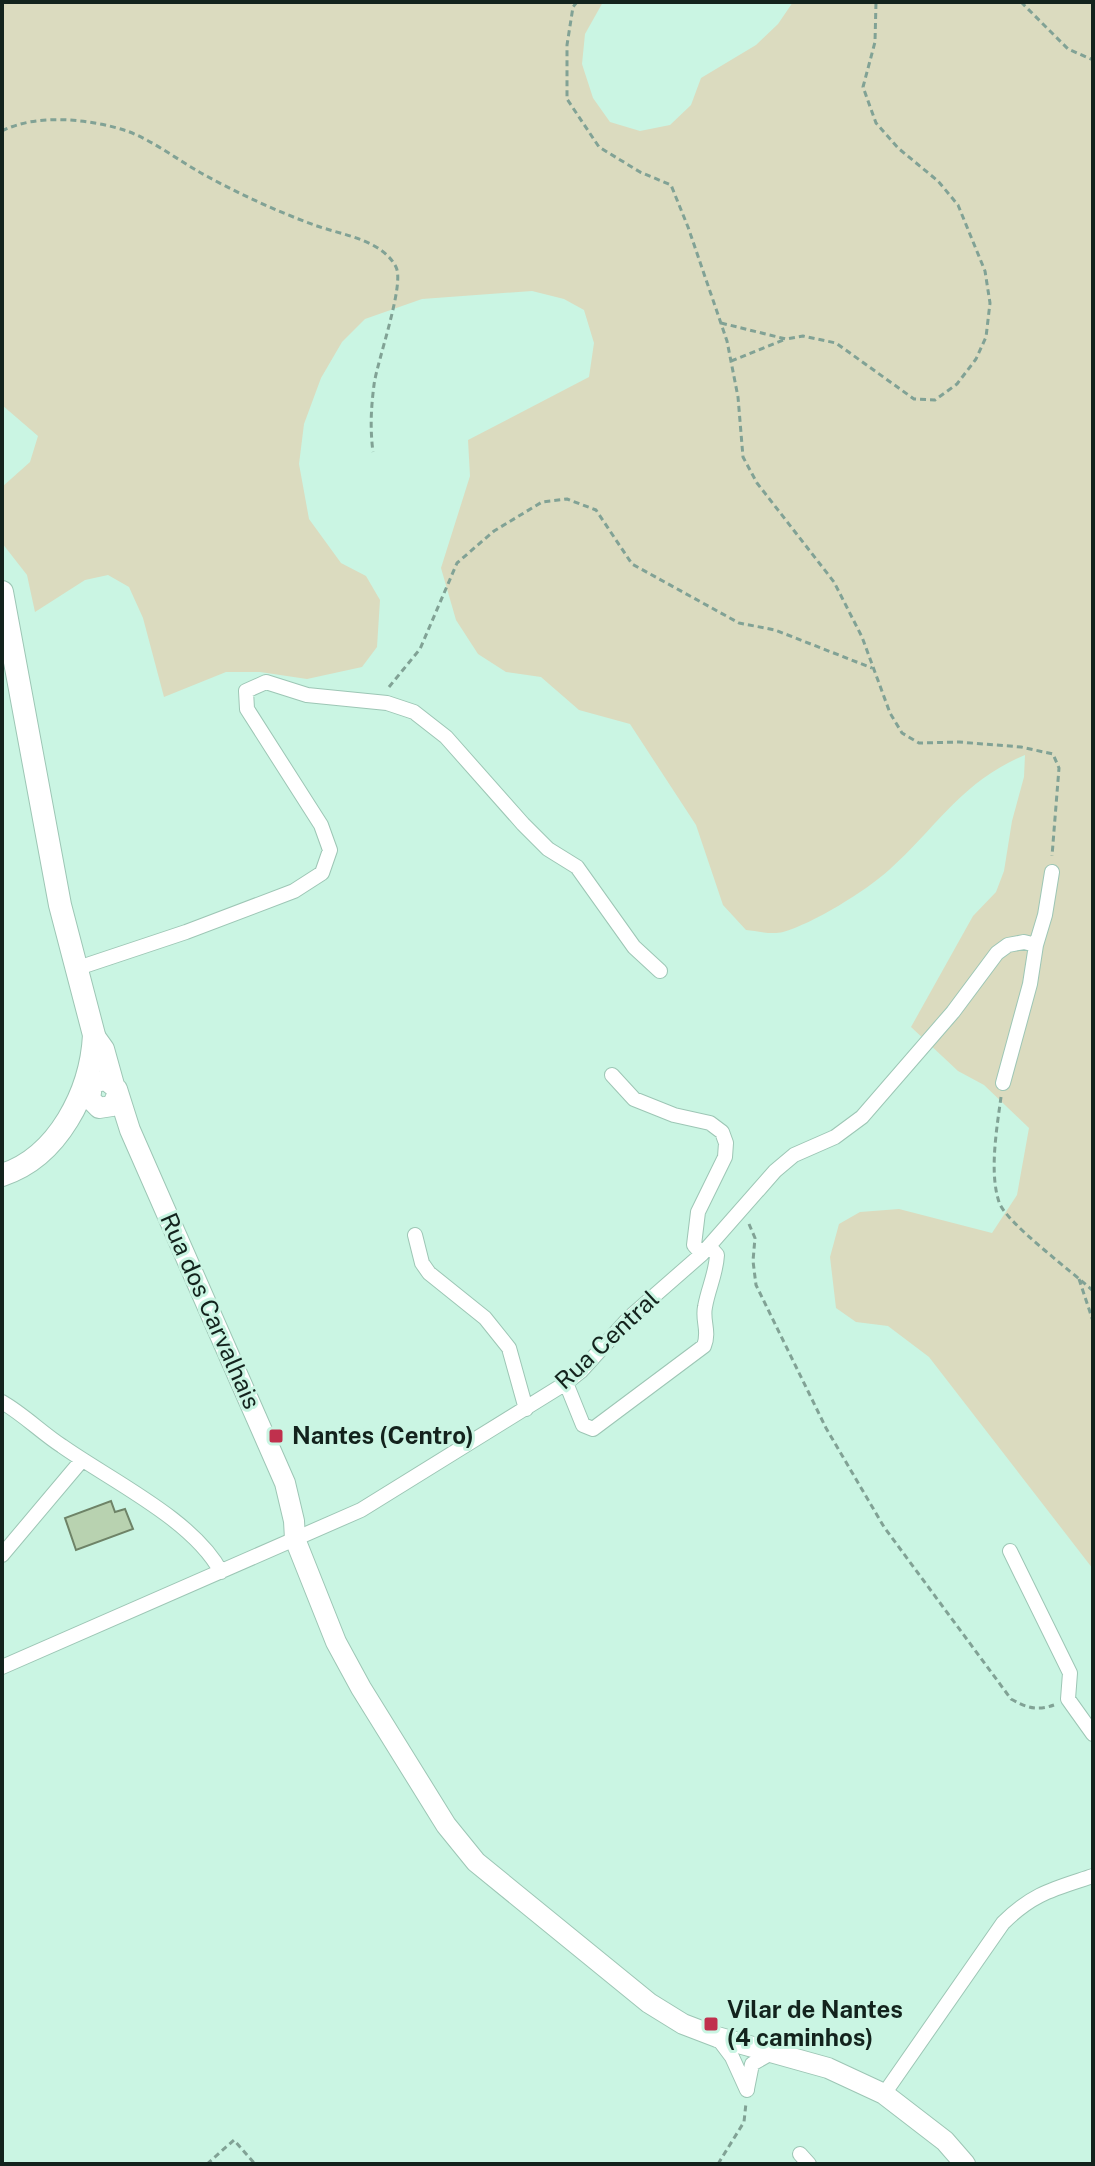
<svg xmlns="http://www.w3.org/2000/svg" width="1095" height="2166" font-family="'Public Sans',sans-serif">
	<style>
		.green { fill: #dbdbbf }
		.building { fill: #b8d2b0; stroke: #6e8367; stroke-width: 2 }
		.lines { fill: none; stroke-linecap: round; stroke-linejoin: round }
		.street-casing { stroke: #9dc6b5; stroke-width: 16 }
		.secondary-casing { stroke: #9dc6b5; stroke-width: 22 }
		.primary-casing { stroke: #9dc6b5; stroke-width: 24 }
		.path { stroke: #81a295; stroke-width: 3; stroke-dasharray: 6 4; stroke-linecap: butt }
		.street { stroke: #fff; stroke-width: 14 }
		.secondary { stroke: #fff; stroke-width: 20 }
		.primary { stroke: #fff; stroke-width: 22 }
		.poi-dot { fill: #c0304d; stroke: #caf5e3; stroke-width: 3 }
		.labels { text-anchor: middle; stroke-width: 6; stroke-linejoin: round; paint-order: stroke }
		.street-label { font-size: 24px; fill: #13231d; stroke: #caf5e3 }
		.poi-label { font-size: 24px; font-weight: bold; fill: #13231d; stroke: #caf5e3; text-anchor: start }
	</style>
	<rect width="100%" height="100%" fill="#caf5e3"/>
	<path class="green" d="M 2,2 L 603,2 L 585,34 L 582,64 L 593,98 L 610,122 L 640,131 L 670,125 L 691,105 L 701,78 L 756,45 L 778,24 L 793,2 L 1093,2 L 1093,1569 L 929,1357 L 888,1326 L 856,1322 L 836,1308 L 830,1257 L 839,1224 L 860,1212 L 899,1209 L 992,1233 L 1017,1195 L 1029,1128 L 984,1085 L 958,1071 L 911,1027 L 973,916 L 996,892 L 1004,871 L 1012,821 L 1024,777 L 1025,755 C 962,781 937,827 889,870 C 866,891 812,924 783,932 C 772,935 757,931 746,930 L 723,905 L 696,825 L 630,724 L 579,710 L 541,677 L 506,672 L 478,654 L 456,620 L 441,568 L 470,476 L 468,440 L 589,377 L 594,343 L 584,310 L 564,299 L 532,291 L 422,299 L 365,319 L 342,342 L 321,378 L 304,424 L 299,464 L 309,519 L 341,563 L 366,576 L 380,600 L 377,647 L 362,667 L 307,679 L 260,672 L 226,672 L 164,697 L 143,618 L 129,587 L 108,575 L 85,580 L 35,612 L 27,575 L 2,543 L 2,487 L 30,462 L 38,436 L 2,405 Z"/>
	<path class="building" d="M 111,1501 L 115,1512 L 125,1509 L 133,1529 L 76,1550 L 65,1518 Z"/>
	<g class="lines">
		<g class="street-casing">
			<path id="street" d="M 78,968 L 186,932 L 294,891 L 322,873 L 330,850 L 321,825 L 247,709 L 246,691 L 266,682 L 307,695 L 387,703 L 414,712 L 446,737 L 523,824 L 548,849 L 577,867 L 634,947 L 660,971
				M 612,1075 L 634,1099 L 674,1115 L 710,1123 L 722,1132 L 726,1143 L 725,1157 L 698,1212 L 694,1245 L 702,1254
				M 1003,1083 L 1030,984 L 1036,945 L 1045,915 L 1052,872
				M 415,1235 L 422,1263 L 429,1273 L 485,1318 L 509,1348 L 526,1409
				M 566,1383 L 583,1425 L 593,1429 L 704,1346 C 710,1331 702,1321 705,1307 C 708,1289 716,1274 717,1255 L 709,1246
				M 2,1402 C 23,1414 42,1433 62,1446 C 110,1480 194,1520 221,1572
				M 1010,1551 L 1070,1673 L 1068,1699 L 1093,1734
				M 2,1555 L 82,1460
				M 2,1667 L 361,1510 L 566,1383 L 581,1371 L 630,1317 L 702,1254 L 775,1171 L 794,1155 L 835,1137 L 862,1117 L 953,1012 L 997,953 L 1008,945 L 1024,942 L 1036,945
				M 717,2037 L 732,2057 L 747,2090
				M 747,2089 L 752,2064 L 773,2052
				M 884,2094 L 1003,1923 C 1033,1893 1054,1889 1093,1876
				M 800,2154 L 809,2164"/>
		</g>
		<g class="secondary-casing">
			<path id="secondary" d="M 94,1035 L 104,1049 L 114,1085
				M 92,1085 L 90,1099 L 99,1108 L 112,1106 L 118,1093
				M 89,1097 L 85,1084 L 106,1080 L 117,1089 L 130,1130 L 285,1483 L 294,1521 L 295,1539 L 336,1642 L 361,1688 L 446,1825 L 476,1862 L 649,2003 L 683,2024 L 717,2037 L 828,2068 L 884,2094 L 945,2141 L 965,2164"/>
		</g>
		<g class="primary-casing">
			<path id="primary" d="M 2,592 L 60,905 L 94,1035 C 91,1092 58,1157 2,1175"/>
		</g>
		<path class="path" d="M 577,2 L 573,7 L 567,45 L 567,99 L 599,147 L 640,172 L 671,185 L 688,227 L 727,341 L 738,397 L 743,457 L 757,483 L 834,582 L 862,637 L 890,713 L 902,733 L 919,743 L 959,742 L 1021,747 L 1053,754 L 1059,768 L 1052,856
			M 1021,2 L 1068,49 L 1093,60
			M 2,131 C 37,113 91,119 127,131 C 152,140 178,160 201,173 C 237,193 278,212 317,226 C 343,235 382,240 396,267 C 405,285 377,361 374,385 C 371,408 370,429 373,452
			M 721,323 L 786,339 L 803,336 L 836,343 L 914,399 L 935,400 L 957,384 L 976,359 L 986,337 L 990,303 L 985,271 L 958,205 L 938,181 L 898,148 L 876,123 L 863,87 L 875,42 L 876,2
			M 731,361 L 786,339
			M 389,687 L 420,649 L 457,563 L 494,531 L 542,502 L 567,499 L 596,510 L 632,564 L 739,623 L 775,630 L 872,668
			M 1001,1097 C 997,1127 989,1172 999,1202 C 1006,1223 1073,1272 1093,1291
			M 749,1224 L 755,1238 L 753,1261 L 756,1285 L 826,1428 L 884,1527 L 1011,1699 C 1027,1708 1037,1711 1054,1705
			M 1079,1279 L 1093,1321
			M 207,2164 L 234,2140 L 255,2164
			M 718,2164 L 744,2122 L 746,2103"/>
		<use href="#street" class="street"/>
		<use href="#secondary" class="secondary"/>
		<use href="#primary" class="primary"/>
	</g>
	<g class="poi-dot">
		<rect x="268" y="1428" width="16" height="16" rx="4"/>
		<rect x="703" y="2016" width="16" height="16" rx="4"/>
	</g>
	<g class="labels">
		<g class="street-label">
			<text transform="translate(210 1311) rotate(66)" y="8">Rua dos Carvalhais</text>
			<text transform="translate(607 1340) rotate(-43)" y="8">Rua Central</text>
		</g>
		<g class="poi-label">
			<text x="292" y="1444">Nantes (Centro)</text>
			<text x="727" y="2018">Vilar de Nantes<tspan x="727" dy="28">(4 caminhos)</tspan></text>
		</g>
	</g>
	<rect width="1095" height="2166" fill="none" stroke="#13231d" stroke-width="8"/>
</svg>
